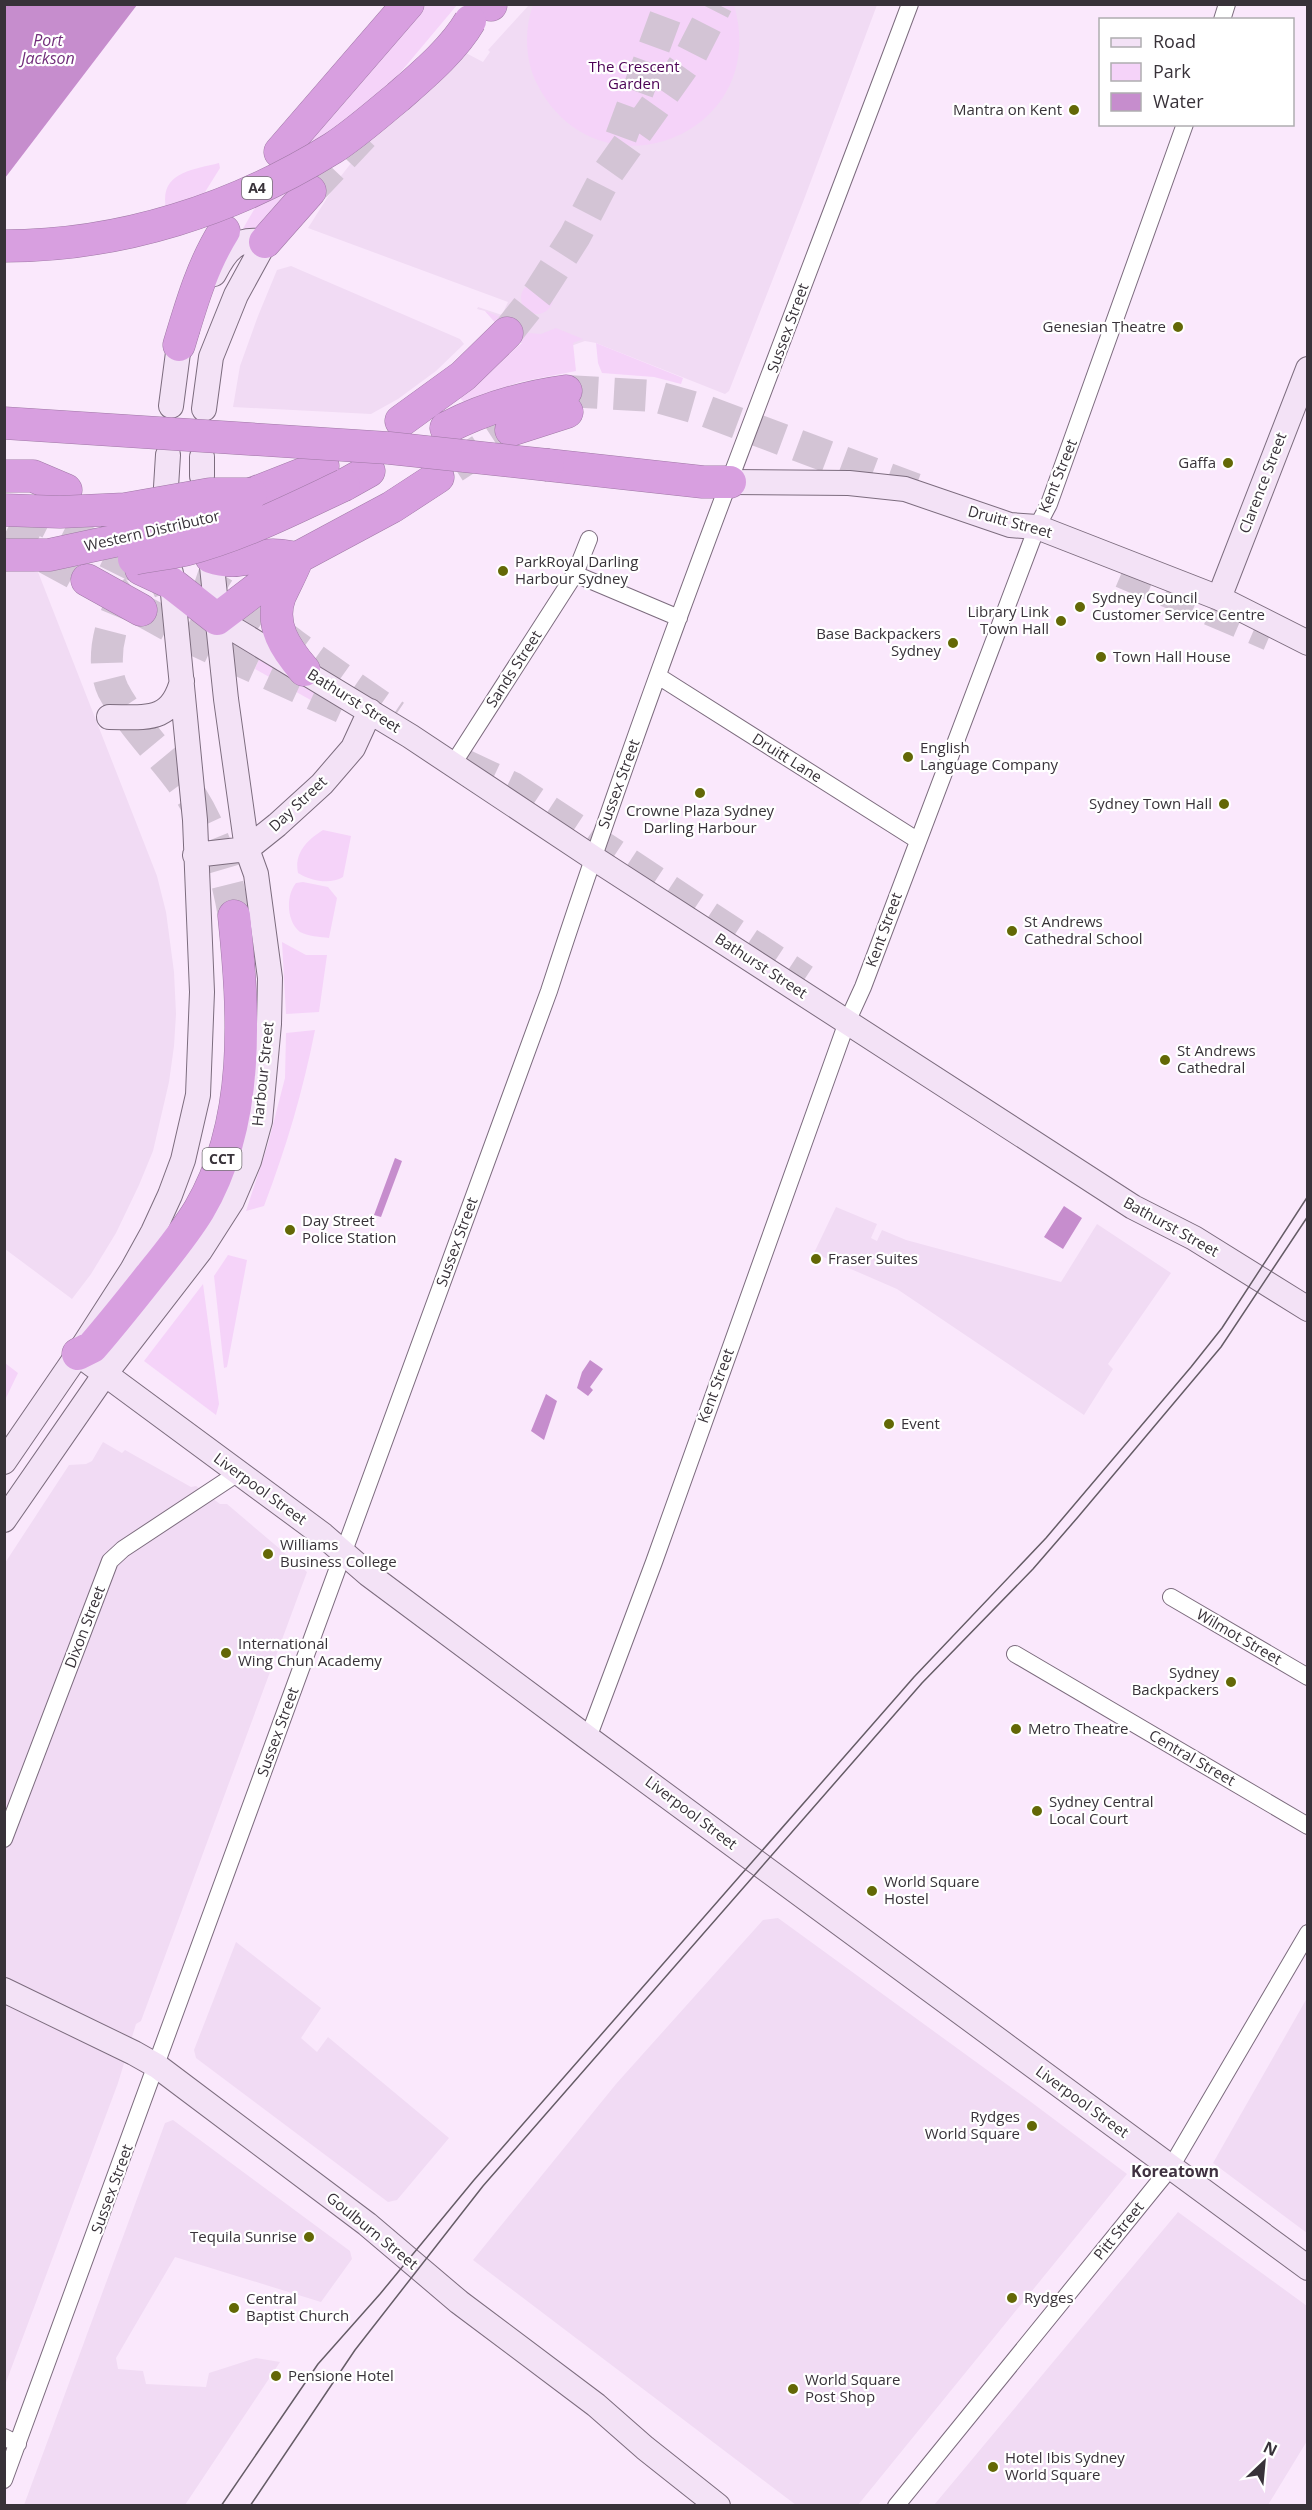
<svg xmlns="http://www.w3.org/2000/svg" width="1312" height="2510" font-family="'Open Sans',sans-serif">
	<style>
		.built { fill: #f1dbf4 }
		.green { fill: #f5d3f9 }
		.water { fill: #c68dcd }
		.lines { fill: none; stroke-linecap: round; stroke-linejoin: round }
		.highway-tunnel { stroke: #d3c4d5; stroke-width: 32; stroke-dasharray: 32 16; stroke-linecap: butt }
		.street-casing { stroke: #7c6c7e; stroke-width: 18 }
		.secondary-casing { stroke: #7c6c7e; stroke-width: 26 }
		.highway-casing { stroke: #a079a6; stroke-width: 33 }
		.street { stroke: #fff; stroke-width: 16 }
		.secondary { stroke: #f3e2f6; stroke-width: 24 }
		.highway { stroke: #d89fe0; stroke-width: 32 }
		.tram { stroke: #655c66; stroke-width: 1.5 }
		.highway-bridge-casing { stroke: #a079a6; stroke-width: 33; stroke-linecap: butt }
		.highway-bridge { stroke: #d89fe0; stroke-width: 32 }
		.poi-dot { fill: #636806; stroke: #fff; stroke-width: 2 }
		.labels { text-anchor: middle; stroke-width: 4.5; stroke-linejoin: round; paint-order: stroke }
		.shield { fill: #fff; stroke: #747074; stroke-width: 1.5 }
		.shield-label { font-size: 14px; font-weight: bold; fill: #383239 }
		.park-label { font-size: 15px; fill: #4c0255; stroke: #fff }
		.poi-label { font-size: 15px; fill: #383239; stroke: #fff; text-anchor: start }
		.street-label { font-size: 15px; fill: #383239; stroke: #fff }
		.water-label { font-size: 16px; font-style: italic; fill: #722e7b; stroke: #fff }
		.neighbourhood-label { font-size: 16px; font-weight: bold; fill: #3f3140; stroke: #fff }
	</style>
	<rect width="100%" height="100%" fill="#fae8fc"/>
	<path class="built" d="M 529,5 L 877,5 L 803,202 L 729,391 L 725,394 L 596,343 L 585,341 L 568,347 L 526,346 L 501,329 L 485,311 L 477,309 L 478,307 L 502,315 L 508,302 L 308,228 L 341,176 L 366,144 L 464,52 L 483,62 L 490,52 L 488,50 Z
		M 291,266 L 460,339 L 464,344 L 436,371 L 398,399 L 371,414 L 233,407 L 240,366 L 258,316 L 277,270 Z
		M 5,565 L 38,572 L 157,876 L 166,912 L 174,972 L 176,1014 L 174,1046 L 169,1082 L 153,1151 L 139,1185 L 116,1233 L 91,1274 L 72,1299 L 5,1249 Z
		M 836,1207 L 877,1224 L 871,1238 L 877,1241 L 882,1230 L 906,1240 L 1061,1282 L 1097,1224 L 1171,1273 L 1108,1364 L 1113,1369 L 1084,1415 L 897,1289 L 814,1253 Z
		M 103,1442 L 122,1453 L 125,1450 L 191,1487 L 196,1486 L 220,1504 L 227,1504 L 307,1572 L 141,2021 L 136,2024 L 118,2083 L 5,2385 L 5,1563 L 69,1465 L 86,1464 L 92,1461 Z
		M 778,1918 L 1027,2099 L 1127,2174 L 858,2505 L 796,2505 L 473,2260 L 616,2084 L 763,1920 Z
		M 236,1942 L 321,2008 L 301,2038 L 317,2052 L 328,2037 L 449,2138 L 397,2200 L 388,2202 L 196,2058 L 194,2050 Z
		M 1307,1998 L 1307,2233 L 1213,2163 Z
		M 173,2120 L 350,2251 L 352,2259 L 321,2302 L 175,2257 L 116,2358 L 118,2369 L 143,2371 L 146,2384 L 206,2387 L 209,2373 L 256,2358 L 280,2362 L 185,2505 L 24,2505 L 165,2123 Z
		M 1178,2212 L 1307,2306 L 1307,2441 L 1268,2505 L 934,2505 Z"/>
	<path class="green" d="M 426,5 L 457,5 L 394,80 L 258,228 L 238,237 L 265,191 Z
		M 533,5 L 734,5 C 772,135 598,203 537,84 C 525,60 524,30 533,5 Z
		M 219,163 L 220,168 L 187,221 L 166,209 C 159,172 192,170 219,163 Z
		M521 298a16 16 0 1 1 32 0a16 16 0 1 1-32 0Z
		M 485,311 L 511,321 L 519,329 L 529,333 L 541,334 L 556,328 L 583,339 L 573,343 L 576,371 L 520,382 L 464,402 L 457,395 L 522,343 L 501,329 Z
		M 596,343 L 683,378 L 681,384 L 654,377 L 602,373 L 598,363 Z
		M 259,659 L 329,700 L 325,708 L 255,669 Z
		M 323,830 L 351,836 L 343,877 C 330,885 311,881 298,873 C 294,853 307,840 323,830 Z
		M 303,882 L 328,887 L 337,898 L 329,938 C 321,937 307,936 300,932 C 286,921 286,895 296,883 Z
		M 282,942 L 306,955 L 327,955 L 319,1012 L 286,1014 Z
		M 315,1030 C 303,1091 286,1148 264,1206 L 246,1211 L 268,1144 L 285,1078 L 286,1033 Z
		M 228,1255 L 247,1260 L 227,1367 L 224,1368 L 214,1276 Z
		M 203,1284 L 219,1404 L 216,1415 L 144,1361 Z
		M 5,1363 L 18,1373 L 5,1400 Z"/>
	<path class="water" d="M 5,4 L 137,5 L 5,178 L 4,5 Z
		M 395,1158 L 402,1161 L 381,1217 L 374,1215 Z
		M 1064,1206 L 1082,1218 L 1063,1249 L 1044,1237 Z
		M 590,1360 L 603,1369 L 590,1387 L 593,1390 L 588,1396 L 577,1388 L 582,1372 Z
		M 546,1394 L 557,1401 L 544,1440 L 531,1431 Z"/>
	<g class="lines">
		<path class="highway-tunnel" d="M 621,137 L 670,4
			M 310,191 L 363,135
			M 507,333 L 538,294 L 575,236 L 607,174 L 691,55 L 717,4
			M 566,391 L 654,396 L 703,410 L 915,489
			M 454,467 L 511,430
			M 21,509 L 141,569
			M 4,535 L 87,580
			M 1122,572 L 1270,635
			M 141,610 L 195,640 L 370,720
			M 464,765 L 513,788 L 804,980
			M 234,916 C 226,868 210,820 181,781 C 159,751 130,723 113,690 C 102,667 107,634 118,611 C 129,588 158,574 183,577 C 215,580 267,626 294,645 C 327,669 361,693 395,716"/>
		<g class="street-casing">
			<path id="street" d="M 1222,20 L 1227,4
				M 575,574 L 679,618
				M 658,676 L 917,840
				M 453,764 L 575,574 L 589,539
				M 1171,1597 L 1308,1677
				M 1015,1654 L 1308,1826
				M 588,1738 L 654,1562 L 847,1022 L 863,987 L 1037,527 L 1049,504 L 1185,124
				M 4,1839 L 110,1561 L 123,1549 L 238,1473
				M 4,2437 L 18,2444
				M 4,2480 L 549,991 C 657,658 787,332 910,4
				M 896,2506 L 1171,2167 L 1308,1933"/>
		</g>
		<g class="secondary-casing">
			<path id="secondary" d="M 171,406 L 179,345 L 187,330
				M 204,409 L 211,357 L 236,295 L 265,242 C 237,236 226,250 214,274
				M 202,457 L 202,476
				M 730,482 L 849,483 L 905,489 L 1010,525 L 1037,527 L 1219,598 L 1308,643
				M 166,487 L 168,455
				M 1219,598 L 1308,369
				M 217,619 L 410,736 L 592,857 L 1133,1207 L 1194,1238 L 1308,1309
				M 109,717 C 146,717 171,723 182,681
				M 195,855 L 247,849 L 277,825 L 322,784 L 353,748 L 370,711
				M 78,1354 L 323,1535 L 368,1574 L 588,1738 L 1308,2268
				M 4,1462 L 78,1354 L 132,1270 L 153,1232 L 170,1195 L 183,1160 L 198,1095 L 202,992 L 195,820 L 171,573
				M 4,1520 L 105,1374 L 200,1251 L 232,1201 L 249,1161 L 260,1121 L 269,1024 L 270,978 L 256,874 L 247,849 L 226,699 L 211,557
				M 4,1990 L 134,2053 L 157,2066 L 367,2224 L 459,2302 L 596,2405 L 645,2448 L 718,2506"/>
		</g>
		<g class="highway-casing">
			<path id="highway" d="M 491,5 L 491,4
				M 280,152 L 408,4
				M 265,242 L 310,191
				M 179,345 C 191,305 202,266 224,231
				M 401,421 L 463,376 L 507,333
				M 446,428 C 485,408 522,397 566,391
				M 511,430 L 567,412
				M 548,465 L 703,482 L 730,482
				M 4,476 L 33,476 L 66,490
				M 344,485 L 369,471
				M 251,494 L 323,466
				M 211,557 C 238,566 248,555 273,555 C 281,555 290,557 297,558
				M 296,562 C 291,574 285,585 280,596 C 269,625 286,649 304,670
				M 141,569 L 171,583 L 217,619 L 297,558 L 392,507 L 438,477
				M 87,580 L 141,610
				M 78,1354 L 92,1347 C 112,1324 131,1300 150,1276 C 167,1255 185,1233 199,1210 C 251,1122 244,1013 234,916"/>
		</g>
		<use href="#street" class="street"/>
		<use href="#secondary" class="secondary"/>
		<use href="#highway" class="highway"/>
		<path class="tram" d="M 221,2506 L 318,2364 L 380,2294 L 474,2180 L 914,1677 L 1046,1538 L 1191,1367 L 1222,1328 L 1308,1196
			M 250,2506 L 355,2350 L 483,2186 L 922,1683 L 1033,1569 L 1078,1517 L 1221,1347 L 1308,1216"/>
		<g class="highway-bridge-casing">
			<path id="highway-bridge" d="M 4,246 C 121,246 235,209 333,148 C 356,133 377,114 398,97 C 423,75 453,50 470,21
				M 4,423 L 389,448 L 548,465
				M 4,510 L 60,512 L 125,509 L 210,494 L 251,494
				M 4,555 L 49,555 L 221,518 L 251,494
				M 134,559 C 151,555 168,554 185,550 C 240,536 293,509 344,485"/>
		</g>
		<use href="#highway-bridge" class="highway-bridge"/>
	</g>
	<g class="poi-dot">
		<circle cx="1074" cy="110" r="6"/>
		<circle cx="1178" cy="327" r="6"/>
		<circle cx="1228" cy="463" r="6"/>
		<circle cx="503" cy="571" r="6"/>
		<circle cx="1080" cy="607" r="6"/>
		<circle cx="1061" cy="621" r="6"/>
		<circle cx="953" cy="643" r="6"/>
		<circle cx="1101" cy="657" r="6"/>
		<circle cx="908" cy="757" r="6"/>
		<circle cx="700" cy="793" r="6"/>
		<circle cx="1224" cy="804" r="6"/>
		<circle cx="1012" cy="931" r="6"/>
		<circle cx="1165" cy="1060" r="6"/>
		<circle cx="290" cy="1230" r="6"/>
		<circle cx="816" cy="1259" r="6"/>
		<circle cx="889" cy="1424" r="6"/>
		<circle cx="268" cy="1554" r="6"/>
		<circle cx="226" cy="1653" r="6"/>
		<circle cx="1231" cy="1682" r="6"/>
		<circle cx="1016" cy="1729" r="6"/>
		<circle cx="1037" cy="1811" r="6"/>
		<circle cx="872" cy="1891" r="6"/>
		<circle cx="1032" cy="2126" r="6"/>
		<circle cx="309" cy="2237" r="6"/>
		<circle cx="1012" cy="2298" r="6"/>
		<circle cx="234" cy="2308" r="6"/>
		<circle cx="276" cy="2376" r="6"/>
		<circle cx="793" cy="2389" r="6"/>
		<circle cx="993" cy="2467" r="6"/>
	</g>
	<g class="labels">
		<g class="shield">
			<rect x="242" y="177" width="30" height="22" rx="4.5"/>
			<rect x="202.5" y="1148" width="39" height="22" rx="4.5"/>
		</g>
		<g class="shield-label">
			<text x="257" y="193">A4</text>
			<text x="222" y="1164">CCT</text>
		</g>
		<g class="park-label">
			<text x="634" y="72">The Crescent<tspan x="634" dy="17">Garden</tspan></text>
		</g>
		<g class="poi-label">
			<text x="1062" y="115" text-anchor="end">Mantra on Kent</text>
			<text x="1166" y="332" text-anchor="end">Genesian Theatre</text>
			<text x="1216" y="468" text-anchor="end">Gaffa</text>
			<text x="515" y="567">ParkRoyal Darling<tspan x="515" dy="17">Harbour Sydney</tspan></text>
			<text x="1092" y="603">Sydney Council<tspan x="1092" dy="17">Customer Service Centre</tspan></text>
			<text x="1049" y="617" text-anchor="end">Library Link<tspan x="1049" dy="17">Town Hall</tspan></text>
			<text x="941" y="639" text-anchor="end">Base Backpackers<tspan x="941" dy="17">Sydney</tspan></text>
			<text x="1113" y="662">Town Hall House</text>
			<text x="920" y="753">English<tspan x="920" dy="17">Language Company</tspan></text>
			<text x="1212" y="809" text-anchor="end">Sydney Town Hall</text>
			<text x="700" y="816" text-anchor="middle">Crowne Plaza Sydney<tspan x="700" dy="17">Darling Harbour</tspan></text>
			<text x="1024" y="927">St Andrews<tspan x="1024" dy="17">Cathedral School</tspan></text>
			<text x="1177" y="1056">St Andrews<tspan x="1177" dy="17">Cathedral</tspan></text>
			<text x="302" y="1226">Day Street<tspan x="302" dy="17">Police Station</tspan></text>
			<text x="828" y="1264">Fraser Suites</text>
			<text x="901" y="1429">Event</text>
			<text x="280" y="1550">Williams<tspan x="280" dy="17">Business College</tspan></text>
			<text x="238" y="1649">International<tspan x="238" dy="17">Wing Chun Academy</tspan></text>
			<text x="1219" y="1678" text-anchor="end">Sydney<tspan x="1219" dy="17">Backpackers</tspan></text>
			<text x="1028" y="1734">Metro Theatre</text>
			<text x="1049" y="1807">Sydney Central<tspan x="1049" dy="17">Local Court</tspan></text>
			<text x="884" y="1887">World Square<tspan x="884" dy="17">Hostel</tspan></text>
			<text x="1020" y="2122" text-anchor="end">Rydges<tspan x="1020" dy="17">World Square</tspan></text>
			<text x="297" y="2242" text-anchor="end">Tequila Sunrise</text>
			<text x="1024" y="2303">Rydges</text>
			<text x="246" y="2304">Central<tspan x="246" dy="17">Baptist Church</tspan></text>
			<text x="288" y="2381">Pensione Hotel</text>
			<text x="805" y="2385">World Square<tspan x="805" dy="17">Post Shop</tspan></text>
			<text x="1005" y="2463">Hotel Ibis Sydney<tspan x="1005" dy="17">World Square</tspan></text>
		</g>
		<g class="street-label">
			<text transform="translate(788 328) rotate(-70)" y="5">Sussex Street</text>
			<text transform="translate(1058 476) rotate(-68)" y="5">Kent Street</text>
			<text transform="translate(1263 483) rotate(-69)" y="5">Clarence Street</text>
			<text transform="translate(1010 522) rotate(15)" y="5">Druitt Street</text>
			<text transform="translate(152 531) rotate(-13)" y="5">Western Distributor</text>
			<text transform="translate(514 669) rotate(-57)" y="5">Sands Street</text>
			<text transform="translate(354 701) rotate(32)" y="5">Bathurst Street</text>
			<text transform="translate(787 758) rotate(32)" y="5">Druitt Lane</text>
			<text transform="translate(619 784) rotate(-70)" y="5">Sussex Street</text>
			<text transform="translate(298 804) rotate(-43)" y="5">Day Street</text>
			<text transform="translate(884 930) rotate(-70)" y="5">Kent Street</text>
			<text transform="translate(761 966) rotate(33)" y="5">Bathurst Street</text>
			<text transform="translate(263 1074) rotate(-84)" y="5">Harbour Street</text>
			<text transform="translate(1171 1227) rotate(29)" y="5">Bathurst Street</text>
			<text transform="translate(457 1242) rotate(-70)" y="5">Sussex Street</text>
			<text transform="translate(716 1386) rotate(-70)" y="5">Kent Street</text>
			<text transform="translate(260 1489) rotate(36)" y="5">Liverpool Street</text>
			<text transform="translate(85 1627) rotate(-69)" y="5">Dixon Street</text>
			<text transform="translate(1239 1637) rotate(30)" y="5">Wilmot Street</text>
			<text transform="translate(278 1732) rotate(-70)" y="5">Sussex Street</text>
			<text transform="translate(1192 1758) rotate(30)" y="5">Central Street</text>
			<text transform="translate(691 1813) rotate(37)" y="5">Liverpool Street</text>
			<text transform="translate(1082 2102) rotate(36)" y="5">Liverpool Street</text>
			<text transform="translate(112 2189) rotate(-70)" y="5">Sussex Street</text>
			<text transform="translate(372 2231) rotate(39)" y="5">Goulburn Street</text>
			<text transform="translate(1119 2231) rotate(-51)" y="5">Pitt Street</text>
		</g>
		<g class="water-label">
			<text x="48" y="46">Port<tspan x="48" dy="18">Jackson</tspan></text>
		</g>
		<g class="neighbourhood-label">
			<text x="1175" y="2177">Koreatown</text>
		</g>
	</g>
	<rect width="1312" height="2510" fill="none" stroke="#383239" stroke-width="12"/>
	<rect x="1099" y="18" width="195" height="108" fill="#ffffff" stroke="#afadb0" stroke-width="1.5"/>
	<rect x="1111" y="38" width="30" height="9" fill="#f3e2f6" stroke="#afadb0" stroke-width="1.5"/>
	<text x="1153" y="48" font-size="18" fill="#383239">Road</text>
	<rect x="1111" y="63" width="30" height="18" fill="#f5d3f9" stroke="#afadb0" stroke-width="1.5"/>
	<text x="1153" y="78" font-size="18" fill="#383239">Park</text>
	<rect x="1111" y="93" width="30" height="18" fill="#c68dcd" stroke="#afadb0" stroke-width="1.5"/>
	<text x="1153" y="108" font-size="18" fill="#383239">Water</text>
	<g transform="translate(1264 2462) rotate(26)" stroke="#ffffff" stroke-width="4.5" paint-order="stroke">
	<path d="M0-4.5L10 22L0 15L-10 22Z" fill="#383239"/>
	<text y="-9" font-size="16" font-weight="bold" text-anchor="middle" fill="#383239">N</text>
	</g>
</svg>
